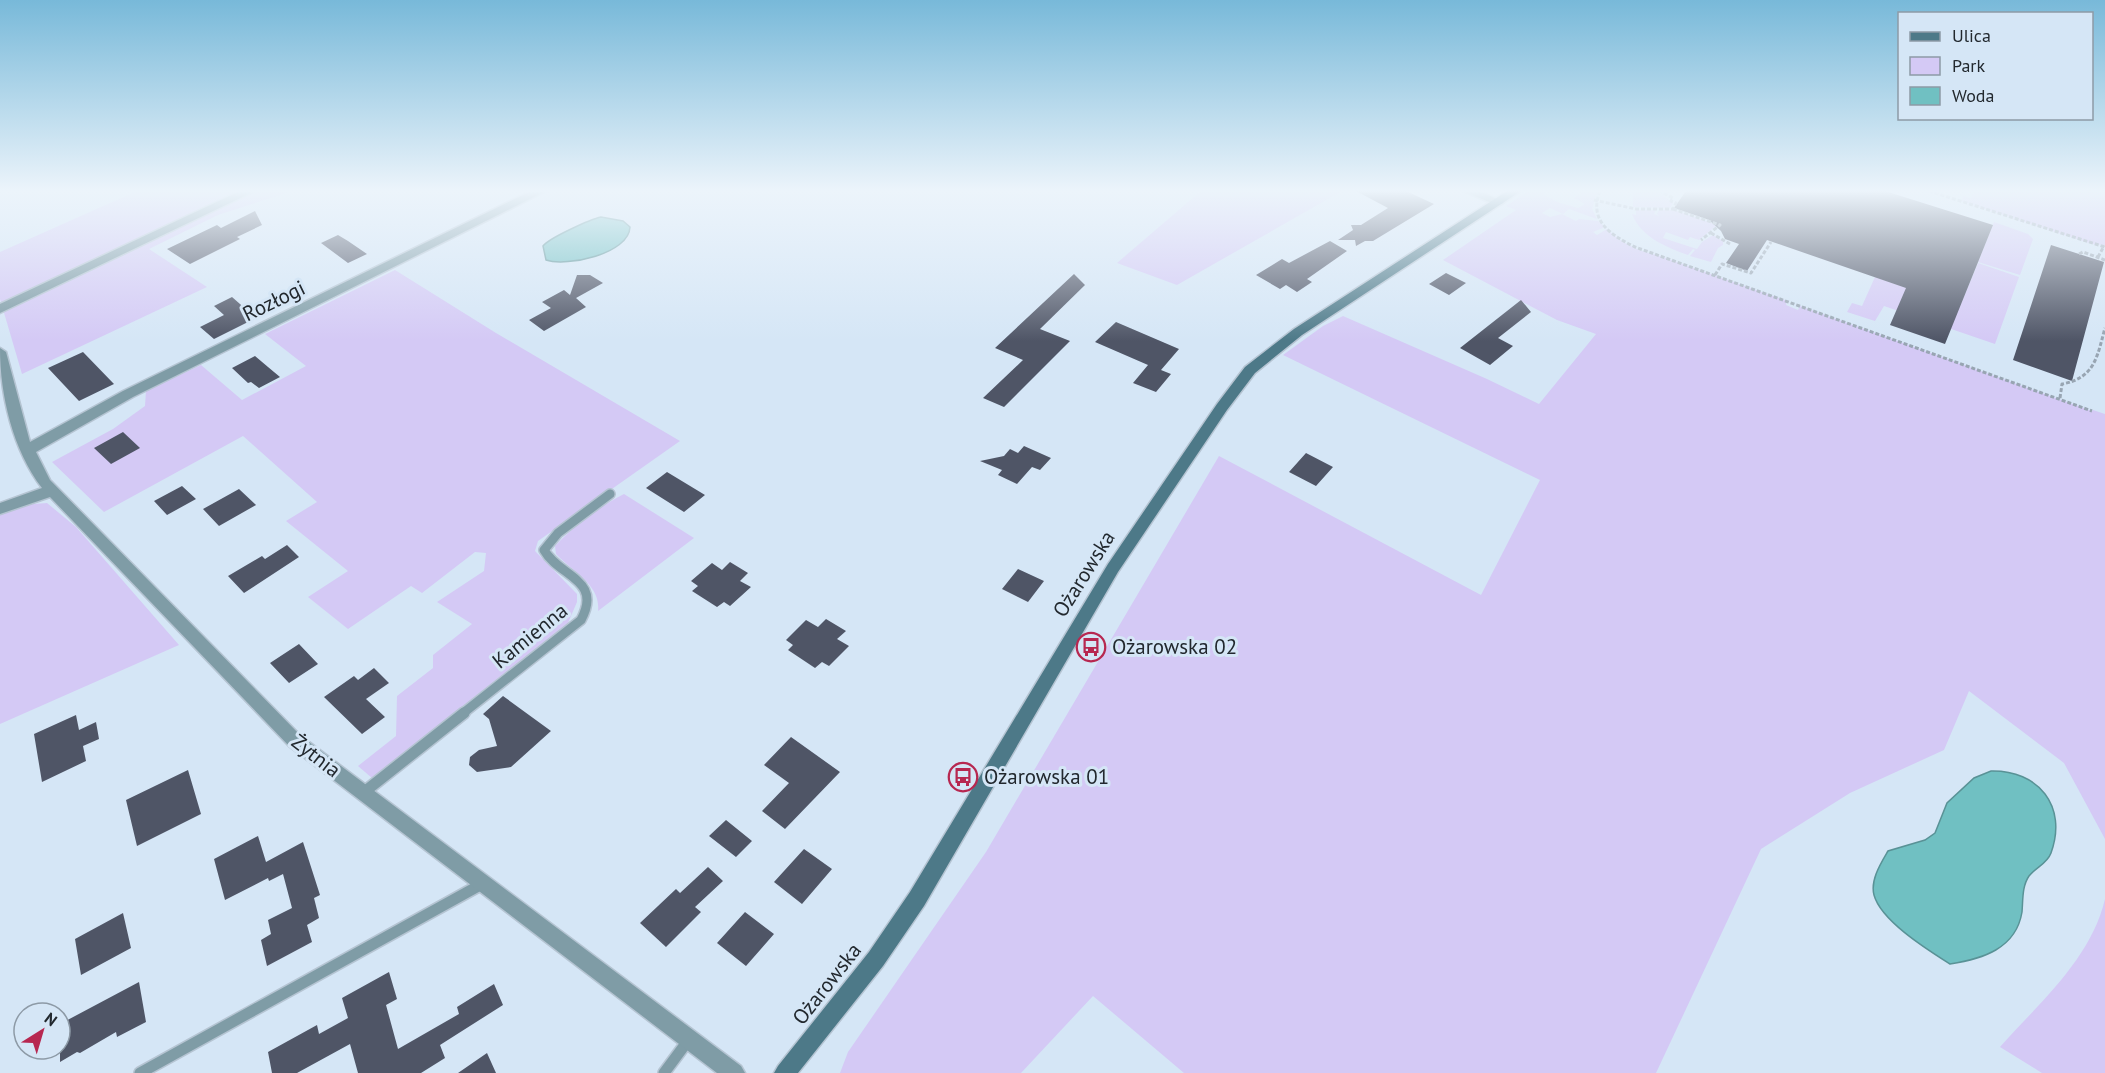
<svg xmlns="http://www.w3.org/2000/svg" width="2105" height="1073" font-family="'PT Sans',sans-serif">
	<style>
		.green { fill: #d4c9f5 }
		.water { fill: #70c0c2; stroke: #599296; stroke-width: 1.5 }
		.building { fill: #4f5566 }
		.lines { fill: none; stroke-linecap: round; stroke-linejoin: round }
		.service-far1-casing { stroke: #b5c4d2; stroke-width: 12 }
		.service-casing { stroke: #b5c4d2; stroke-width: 14 }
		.minor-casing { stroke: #b5c4d2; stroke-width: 3 }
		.secondary-casing { stroke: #b5c4d2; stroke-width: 3 }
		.path { stroke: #98a5b2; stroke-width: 3; stroke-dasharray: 4 2; stroke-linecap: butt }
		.service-far1 { stroke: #7f9ca6; stroke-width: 9 }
		.service { stroke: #7f9ca6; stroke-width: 11 }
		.minor { fill: #7f9ca6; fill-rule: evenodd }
		.secondary { fill: #4d7988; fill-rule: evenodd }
		.labels { text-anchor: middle; stroke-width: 6; stroke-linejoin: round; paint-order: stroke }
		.street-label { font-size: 21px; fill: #22282e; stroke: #d5e6f6 }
		.poi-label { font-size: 21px; fill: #22282e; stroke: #d5e6f6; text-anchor: start }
	</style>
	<rect width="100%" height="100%" fill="#d5e6f6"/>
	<path class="green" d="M 137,191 L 292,191 L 218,215 L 149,249 L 207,287 L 22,374 L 0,299 L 0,252 Z
		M 1201,191 L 1342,191 L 1177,285 L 1117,263 Z
		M 1528,191 L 1547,191 L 1543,194 L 1557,202 L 1578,208 L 1585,204 L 1574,198 L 1585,191 L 1599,191 L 1596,195 L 1592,209 L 1597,219 L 1569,209 L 1563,214 L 1550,208 L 1542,213 L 1550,217 L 1562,214 L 1576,221 L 1579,219 L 1598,221 L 1605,227 L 1593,232 L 1597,235 L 1607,229 C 1620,242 1639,252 1657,255 L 1787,301 L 1786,305 L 1798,310 L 1800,306 L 2092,411 L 2093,410 L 2105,414 L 2105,839 L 2064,763 L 1969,691 L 1944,750 L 1850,793 L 1761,849 L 1656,1073 L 1184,1073 L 1093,996 L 1021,1073 L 840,1073 L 848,1052 L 986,852 L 1219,456 L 1481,595 L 1540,480 L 1283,355 L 1323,326 L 1343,316 L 1487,379 L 1539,404 L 1596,334 L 1557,320 L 1443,260 L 1516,210 L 1506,206 Z
		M 1633,191 L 1657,191 L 1673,203 L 1670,208 L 1633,207 Z
		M 1975,191 L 2105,191 L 2105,245 L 2092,244 L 1961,201 L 1964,196 L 1971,198 Z
		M 1636,210 L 1656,210 L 1654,214 L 1659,216 L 1657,214 L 1659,210 L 1674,210 L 1717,225 L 1699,240 L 1690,237 L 1688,240 L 1666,232 L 1663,238 L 1697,249 L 1702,242 L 1713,235 L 1723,241 L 1723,245 L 1718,248 L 1711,262 L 1690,256 L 1695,250 L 1693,249 L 1688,255 C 1666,247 1641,237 1632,214 L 1636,215 Z
		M 1994,222 L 2028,234 L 2033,239 L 2020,275 L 1978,262 Z
		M 1978,263 L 2019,277 L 1995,344 L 1884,306 L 1875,321 L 1847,312 L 1852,303 L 1862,306 L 1875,277 L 1960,306 Z
		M 395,270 L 496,333 L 680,441 L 538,541 L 535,551 L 577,594 L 577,602 L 568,623 L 372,778 L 358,766 L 396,736 L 397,696 L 433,668 L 433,655 L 472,624 L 437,602 L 484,571 L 486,553 L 475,552 L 422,593 L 411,586 L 348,629 L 308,597 L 348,571 L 286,521 L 317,502 L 243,436 L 104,512 L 52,462 L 113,429 L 145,406 L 146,391 L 201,365 L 242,400 L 306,366 L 265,334 Z
		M 624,494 L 694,538 L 598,611 C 601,585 573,572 556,554 L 555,546 C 576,524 597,508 624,494 Z
		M 47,503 L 76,527 L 179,645 L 0,724 L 0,513 L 20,505 Z
		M 2105,899 L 2105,1073 L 2042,1073 L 2000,1047 C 2039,1003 2091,959 2105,899 Z"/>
	<path class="water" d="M 601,217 L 623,221 L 630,227 C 629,254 567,267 546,260 L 543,246 C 549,238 591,219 601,217 Z
		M 1991,771 C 2038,770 2068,806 2051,853 C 2047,864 2036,867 2029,876 C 2022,886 2023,900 2022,912 C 2016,949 1982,959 1950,964 C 1928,950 1881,921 1874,895 C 1870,880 1881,863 1888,851 L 1925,840 L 1935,833 L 1947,803 L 1974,778 Z"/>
	<path class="building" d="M 1356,191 L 1406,191 L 1434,204 L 1373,241 L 1365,241 L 1356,246 L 1355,240 L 1338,240 L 1353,230 L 1351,225 L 1361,225 L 1388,208 Z
		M 1686,191 L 1885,191 L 1993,225 L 1945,344 L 1890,325 L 1906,288 L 1767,240 L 1747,271 L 1726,263 L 1739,244 L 1725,239 L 1721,231 L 1709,220 L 1674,208 Z
		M 255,211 L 262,225 L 237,237 L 240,239 L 190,264 L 167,249 L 217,225 L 221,228 Z
		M 338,235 L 348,241 L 367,254 L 348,263 L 321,243 Z
		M 1330,241 L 1347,251 L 1307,279 L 1312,282 L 1297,292 L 1286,285 L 1280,289 L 1256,275 L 1282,259 L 1289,263 Z
		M 2051,245 L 2104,262 L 2072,381 L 2013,360 Z
		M 1446,273 L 1466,283 L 1449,295 L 1429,284 Z
		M 1074,274 L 1085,285 L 1040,329 L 1070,341 L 1004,407 L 983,398 L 1023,360 L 995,348 Z
		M 577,275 L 590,275 L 603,283 L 576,298 L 586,307 L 544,331 L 529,320 L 551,308 L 542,302 L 564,290 L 570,295 Z
		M 232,297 L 256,318 L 214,339 L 200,327 L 224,315 L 214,306 Z
		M 1521,300 L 1531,312 L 1498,338 L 1513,346 L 1490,365 L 1460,348 Z
		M 1116,322 L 1179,349 L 1161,370 L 1171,374 L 1156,392 L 1133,383 L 1148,365 L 1095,342 Z
		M 83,352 L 114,384 L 79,401 L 48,368 Z
		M 255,356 L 268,367 L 280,377 L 259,388 L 251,382 L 248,383 L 232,368 Z
		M 123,432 L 140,448 L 111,464 L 94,448 Z
		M 1024,446 L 1051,458 L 1040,470 L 1032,467 L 1017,484 L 998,475 L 1002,470 L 980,461 L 1004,456 L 1010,449 L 1018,453 Z
		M 1306,453 L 1333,467 L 1316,486 L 1289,472 Z
		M 667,472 L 705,495 L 684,512 L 646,488 Z
		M 182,486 L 196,499 L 167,515 L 154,501 Z
		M 239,489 L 256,505 L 219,526 L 203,509 Z
		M 287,545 L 299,557 L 244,593 L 228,576 L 262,556 L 265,559 Z
		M 730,562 L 748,573 L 740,581 L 751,587 L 730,606 L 724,602 L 717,607 L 692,591 L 698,586 L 691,581 L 712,563 L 722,570 Z
		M 1018,569 L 1044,581 L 1028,602 L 1002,589 Z
		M 826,619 L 846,631 L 837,639 L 849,646 L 829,666 L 822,662 L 815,668 L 788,650 L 793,645 L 786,640 L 806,620 L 818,627 Z
		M 299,644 L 318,664 L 289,683 L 270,663 Z
		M 374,668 L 389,683 L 366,699 L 385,717 L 362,734 L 324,697 L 354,676 L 358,680 Z
		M 503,696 L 551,731 L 511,767 L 477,772 L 469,765 L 470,757 L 479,750 L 497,746 L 489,719 L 483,714 Z
		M 76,715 L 79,730 L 96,722 L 99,739 L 83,746 L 86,761 L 42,782 L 34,734 Z
		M 791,737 L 840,772 L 785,829 L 762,811 L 789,783 L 764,765 Z
		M 188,770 L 201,814 L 137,846 L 126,800 Z
		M 726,820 L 752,841 L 736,857 L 709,836 Z
		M 258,836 L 266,862 L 303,842 L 320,895 L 314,898 L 319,918 L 307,925 L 312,942 L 267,966 L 261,940 L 271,934 L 268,920 L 292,908 L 283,874 L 269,881 L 268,878 L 225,900 L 214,859 Z
		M 804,849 L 832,869 L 802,904 L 774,882 Z
		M 708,867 L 723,881 L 695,907 L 701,912 L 666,947 L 640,923 L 676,889 L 680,893 Z
		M 745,912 L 774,934 L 746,966 L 717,943 Z
		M 123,913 L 131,948 L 81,975 L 75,939 Z
		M 389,972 L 397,999 L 386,1005 L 398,1049 L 459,1014 L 457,1007 L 494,984 L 503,1005 L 440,1045 L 445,1058 L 421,1073 L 358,1073 L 350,1044 L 297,1073 L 272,1073 L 268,1052 L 317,1025 L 319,1034 L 348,1018 L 342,998 Z
		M 139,982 L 146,1022 L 117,1037 L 116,1032 L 80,1053 L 77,1052 L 60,1062 L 60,1024 Z
		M 487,1053 L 496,1073 L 458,1073 Z"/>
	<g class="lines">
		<g class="service-far1-casing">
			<path id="service-far1" d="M 462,714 L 581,620 C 603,579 559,577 544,550 L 558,533 L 610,494"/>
		</g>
		<g class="service-casing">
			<path id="service" d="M 363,793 L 464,713
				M 140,1073 L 482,884
				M 664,1073 L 690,1038"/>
		</g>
		<g class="minor-casing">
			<path id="minor" d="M 240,191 L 255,191 L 0,313 L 0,304 Z
				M 531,191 L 546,191 L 133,397 L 36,452 L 50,480 L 301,736 L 741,1066 L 745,1073 L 717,1073 L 289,746 L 50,497 L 0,514 L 0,503 L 42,488 C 13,450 0,396 0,348 L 6,352 L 30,442 L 123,391 Z
				M 1463,191 L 1479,191 L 1504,202 L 1502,204 L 1494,204 Z"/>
		</g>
		<g class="secondary-casing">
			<path id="secondary" d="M 1507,191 L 1521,191 L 1302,335 L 1255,373 L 1227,410 L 1118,572 L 924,906 L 883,966 L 798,1073 L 774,1073 L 778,1066 L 869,952 L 910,892 L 1108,564 L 1217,404 L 1245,367 L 1294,329 Z"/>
		</g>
		<path class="path" d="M 1600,191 C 1588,221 1611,235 1635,247 L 2092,411
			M 1929,191 L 2105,247
			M 1594,200 L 1636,209 L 1673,209 L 1676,203 L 1671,201 L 1673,198 L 1660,191
			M 1673,209 L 1720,225 L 1701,240
			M 1711,233 L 1730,244
			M 2079,254 L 2083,252 L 2105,260
			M 2098,257 L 2104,246
			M 1715,275 L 1722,264 L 1751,273 L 1771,242
			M 2060,398 L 2062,384 C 2095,378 2097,357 2105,328"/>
		<use href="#service-far1" class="service-far1"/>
		<use href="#service" class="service"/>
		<use href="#minor" class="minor"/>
		<use href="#secondary" class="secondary"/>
	</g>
	<linearGradient id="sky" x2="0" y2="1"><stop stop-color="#78b9d9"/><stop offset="0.56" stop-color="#ecf4fb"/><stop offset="1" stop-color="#ecf4fb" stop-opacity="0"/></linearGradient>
	<rect width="2105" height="341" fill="url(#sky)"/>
	<defs>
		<g id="bus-ring" transform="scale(1.5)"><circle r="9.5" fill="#d5e6f6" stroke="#b72750" stroke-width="1.5"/><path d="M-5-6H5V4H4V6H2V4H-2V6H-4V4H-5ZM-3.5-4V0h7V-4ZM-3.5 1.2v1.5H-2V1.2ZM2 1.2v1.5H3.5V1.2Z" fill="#b72750"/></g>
	</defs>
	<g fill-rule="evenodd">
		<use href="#bus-ring" x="1091" y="647"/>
		<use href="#bus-ring" x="963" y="777"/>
	</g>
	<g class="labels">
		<g class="street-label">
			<text transform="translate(274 301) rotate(-26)" y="7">Rozłogi</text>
			<text transform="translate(1084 574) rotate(-58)" y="7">Ożarowska</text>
			<text transform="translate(530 636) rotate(-39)" y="7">Kamienna</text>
			<text transform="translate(316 756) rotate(38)" y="7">Żytnia</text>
			<text transform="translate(827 984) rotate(-52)" y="7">Ożarowska</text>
		</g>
		<g class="poi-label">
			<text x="1112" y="654">Ożarowska 02</text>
			<text x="984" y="784">Ożarowska 01</text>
		</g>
	</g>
	<rect x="1898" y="12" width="195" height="108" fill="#d5e6f6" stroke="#8d9aa6" stroke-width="1.5"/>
	<rect x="1910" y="32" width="30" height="9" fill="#4d7988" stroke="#8d9aa6" stroke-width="1.5"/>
	<text x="1952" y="42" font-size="18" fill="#22282e">Ulica</text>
	<rect x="1910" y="57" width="30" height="18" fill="#d4c9f5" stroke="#8d9aa6" stroke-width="1.5"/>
	<text x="1952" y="72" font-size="18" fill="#22282e">Park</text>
	<rect x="1910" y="87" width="30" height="18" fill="#70c0c2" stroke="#8d9aa6" stroke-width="1.5"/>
	<text x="1952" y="102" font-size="18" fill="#22282e">Woda</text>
	<g transform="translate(42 1031) rotate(37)"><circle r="28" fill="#d5e6f6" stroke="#8d9aa6" stroke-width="1.5"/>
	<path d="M0-4.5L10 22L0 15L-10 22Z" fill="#b72750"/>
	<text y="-9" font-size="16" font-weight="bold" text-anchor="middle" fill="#22282e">N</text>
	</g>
</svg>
